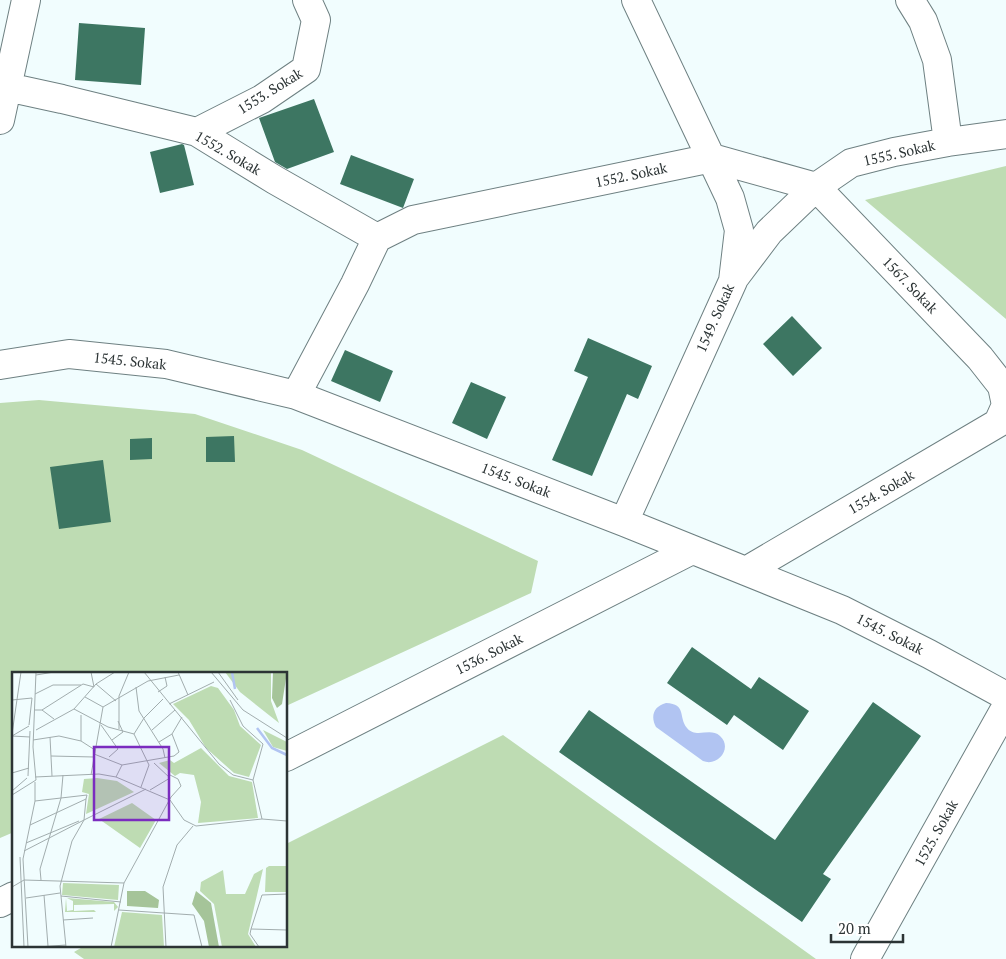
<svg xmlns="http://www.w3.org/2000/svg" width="1006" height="959" font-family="'PT Serif',serif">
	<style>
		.green { fill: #bedcb3 }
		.water { fill: #b1c4f2 }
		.building { fill: #3d7662 }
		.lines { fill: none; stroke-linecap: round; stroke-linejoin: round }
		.minor-casing { stroke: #6e8082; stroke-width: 30 }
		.minor { stroke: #fff; stroke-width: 28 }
		.labels { text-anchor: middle; stroke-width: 5; stroke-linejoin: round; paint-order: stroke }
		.street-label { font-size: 14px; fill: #2c3435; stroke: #fff }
		.inset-river { fill: none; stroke: #b1c4f2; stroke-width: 2.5 }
		.inset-road { fill: none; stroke: #a2adae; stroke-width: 1 }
		.view { fill: #7b2cbf; fill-opacity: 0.15; stroke: #7b2cbf; stroke-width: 2.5 }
		.inset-edge { fill: none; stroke: #2c3435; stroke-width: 2.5 }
	</style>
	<rect width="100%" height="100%" fill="#f1fdfe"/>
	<path class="green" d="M 1006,166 L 1006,319 L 865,200 Z
		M 39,400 L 195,414 L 302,450 L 538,561 L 531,593 L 286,706 L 286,673 L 14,673 L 14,832 L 0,838 L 0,403 Z
		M 503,735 L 816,959 L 84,959 L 74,952 L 86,945 L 286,945 L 286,844 Z"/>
	<path class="water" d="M 666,703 C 687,704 678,717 687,728 C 696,739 710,727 720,736 C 733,748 718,767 703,761 L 656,727 C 650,716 654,706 666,703 Z"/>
	<path class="building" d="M 79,23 L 145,28 L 141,85 L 75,80 Z
		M 314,99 L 334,152 L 287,169 L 275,162 L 259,118 Z
		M 182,144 L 184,145 L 194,185 L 160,193 L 150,152 Z
		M 351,155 L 414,179 L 403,208 L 340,184 Z
		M 792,316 L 822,348 L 793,376 L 763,344 Z
		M 588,338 L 652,366 L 638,399 L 627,394 L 592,476 L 552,460 L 588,377 L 574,371 Z
		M 345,350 L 393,371 L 380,402 L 331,381 Z
		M 471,382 L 506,397 L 487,439 L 452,423 Z
		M 234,436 L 235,462 L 206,462 L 206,437 Z
		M 152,438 L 152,459 L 130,460 L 130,439 Z
		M 103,460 L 111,522 L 59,529 L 50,467 Z
		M 692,647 L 751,689 L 759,677 L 809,711 L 783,750 L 734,715 L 727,725 L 667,683 Z
		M 873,702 L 921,736 L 823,874 L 831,879 L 802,922 L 559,752 L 589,710 L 775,840 Z"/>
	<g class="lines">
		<g class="minor-casing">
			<path id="minor" d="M 910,0 L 923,21 L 937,60 L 948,142
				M 7,87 L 62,99 L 197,132 L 275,180 L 377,238 L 355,284 L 296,395
				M 0,120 L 26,0
				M 197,132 L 262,99 L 306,69 L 316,20 L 307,0
				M 377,238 L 413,220 L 712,158 L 816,187 L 851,163 L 894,152 L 948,142 L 1006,134
				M 735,277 L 769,232 L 816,187 L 980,358 L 1002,386 L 1006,405
				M 0,365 L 69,354 L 166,364 L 296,395 L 624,522 L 842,610 L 929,654 L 1006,696
				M 624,522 L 733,281 L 739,230 L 730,198 L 636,0
				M 746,571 L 998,423 L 1006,405
				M 286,757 L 692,550
				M 0,903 L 14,896
				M 865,959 L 1006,707"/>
		</g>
		<use href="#minor" class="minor"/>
	</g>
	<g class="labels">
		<g class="street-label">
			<text transform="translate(270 91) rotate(-32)" y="5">1553. Sokak</text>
			<text transform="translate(228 153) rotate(30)" y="5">1552. Sokak</text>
			<text transform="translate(899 153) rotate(-13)" y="5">1555. Sokak</text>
			<text transform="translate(631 175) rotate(-12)" y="5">1552. Sokak</text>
			<text transform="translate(910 285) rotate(46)" y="5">1567. Sokak</text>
			<text transform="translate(715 318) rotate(-66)" y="5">1549. Sokak</text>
			<text transform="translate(130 361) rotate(6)" y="5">1545. Sokak</text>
			<text transform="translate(516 480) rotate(21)" y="5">1545. Sokak</text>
			<text transform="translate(881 492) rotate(-30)" y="5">1554. Sokak</text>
			<text transform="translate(890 634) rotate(27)" y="5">1545. Sokak</text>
			<text transform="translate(489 654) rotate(-27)" y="5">1536. Sokak</text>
			<text transform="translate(936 833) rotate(-61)" y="5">1525. Sokak</text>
		</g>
	</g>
	<g transform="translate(12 672)">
		<rect width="275" height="275" fill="#f1fdfe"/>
		<path d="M 213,0 L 259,0 L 259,29 L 267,51 L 228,20 ZM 199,14 L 206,16 L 222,38 L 228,54 L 249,73 L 237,105 L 222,101 L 194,76 L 177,48 L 161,32 ZM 251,58 L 275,70 L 275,79 L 261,75 ZM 189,76 L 217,104 L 240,110 L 246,146 L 186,151 L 189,130 L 182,103 L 168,101 L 163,104 L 147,91 L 158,88 L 162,91 ZM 85,106 L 105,109 L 122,120 L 74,142 L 77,122 L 70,120 L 72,107 ZM 120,131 L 144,148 L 128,176 L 87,147 ZM 257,194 L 275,194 L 275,220 L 253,220 L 254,196 ZM 251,197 L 236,262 L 244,275 L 210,275 L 202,232 L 188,219 L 189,210 L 211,198 L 214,222 L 233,222 L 242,202 ZM 51,211 L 107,213 L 106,228 L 50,223 ZM 54,226 L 55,239 L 61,238 L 61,229 L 55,226 L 102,230 L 106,235 L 102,239 L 102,232 L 62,233 L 62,239 L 82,238 L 84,240 L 53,240 ZM 110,240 L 150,243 L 152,275 L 102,275 Z" fill="#bedcb3"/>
		<path d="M 261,0 L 275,0 L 270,32 L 265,36 L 260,26 ZM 115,219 L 133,219 L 147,228 L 146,236 L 115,234 ZM 184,219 L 199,231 L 207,275 L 197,275 L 192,249 L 180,232 Z" fill="#a5c499"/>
		<path class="inset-river" d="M 220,0 L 223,17M 245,56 L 260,76 L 275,83"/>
		<path class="inset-road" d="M 79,0 L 82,15M 132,0 L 207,92 L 221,103 L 241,108M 166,0 L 176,23M 199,0 L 231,38 L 275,66M 206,0 L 226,28M 24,3 L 42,0M 84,12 L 104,29M 124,15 L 127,39 L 151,77 L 153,86M 146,20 L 155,14 L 153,5M 23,22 L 41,13 L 69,13M 73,25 L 91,35M 0,28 L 20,26M 218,28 L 231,54 L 251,72 L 241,108 L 250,147M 157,32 L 202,10M 91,35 L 136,9 L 167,3M 62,37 L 96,55 L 122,62 L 137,93 L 129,115M 23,38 L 30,38 L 71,12 L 82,15M 30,38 L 42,47M 17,53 L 20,26M 89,53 L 106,77 L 97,85M 107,57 L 107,24 L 117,0M 24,58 L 62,37 L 84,12 L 103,0M 140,58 L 163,38M 0,62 L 9,0M 122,62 L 132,46 L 151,27M 0,64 L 17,54M 0,64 L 18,65M 38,65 L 40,104M 21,68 L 47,64 L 69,69 L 83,78M 100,68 L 111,60 L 106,49M 69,69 L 69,43M 147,70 L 160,62 L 170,45M 82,82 L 110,93 L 104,105M 39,84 L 82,85M 110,93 L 162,84 L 167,80 L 160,62M 0,101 L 17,96M 79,103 L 91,35M 16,104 L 18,59M 23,105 L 87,102 L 104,105 L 158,128 L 172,148 L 184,154 L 250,147 L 275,149M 138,118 L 158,106 L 142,91M 0,119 L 15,106M 0,123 L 24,108 L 21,75 L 24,0M 23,129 L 75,123 L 74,127M 18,153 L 74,127 L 72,148M 14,171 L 67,149M 12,179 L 72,148M 8,185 L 12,275M 29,208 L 28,197 L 49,126 L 51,103M 0,215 L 12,208 L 112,211M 275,222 L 250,223 L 239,257 L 275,258M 32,223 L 36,274M 49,224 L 109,230M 14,226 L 48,221M 107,238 L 182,243 L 190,275M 51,248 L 81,246M 239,257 L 238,262 L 247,275M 16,275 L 11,187 L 23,129 L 23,110M 26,275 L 54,273M 54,275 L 48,214 L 60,169 L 72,148 L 134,117M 99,275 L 112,211 L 159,125 L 169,114 L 166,107 L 156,102M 154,275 L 151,215 L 165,173 L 181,154"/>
		<path class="view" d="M 82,75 L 157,75 L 157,148 L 82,148 Z"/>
		<rect width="275" height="275" class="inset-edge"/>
	</g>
	<path d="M831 934v8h72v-8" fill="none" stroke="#2c3435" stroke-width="2.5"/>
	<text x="838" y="934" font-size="15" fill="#2c3435" stroke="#ffffff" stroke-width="4" paint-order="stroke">20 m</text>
</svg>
